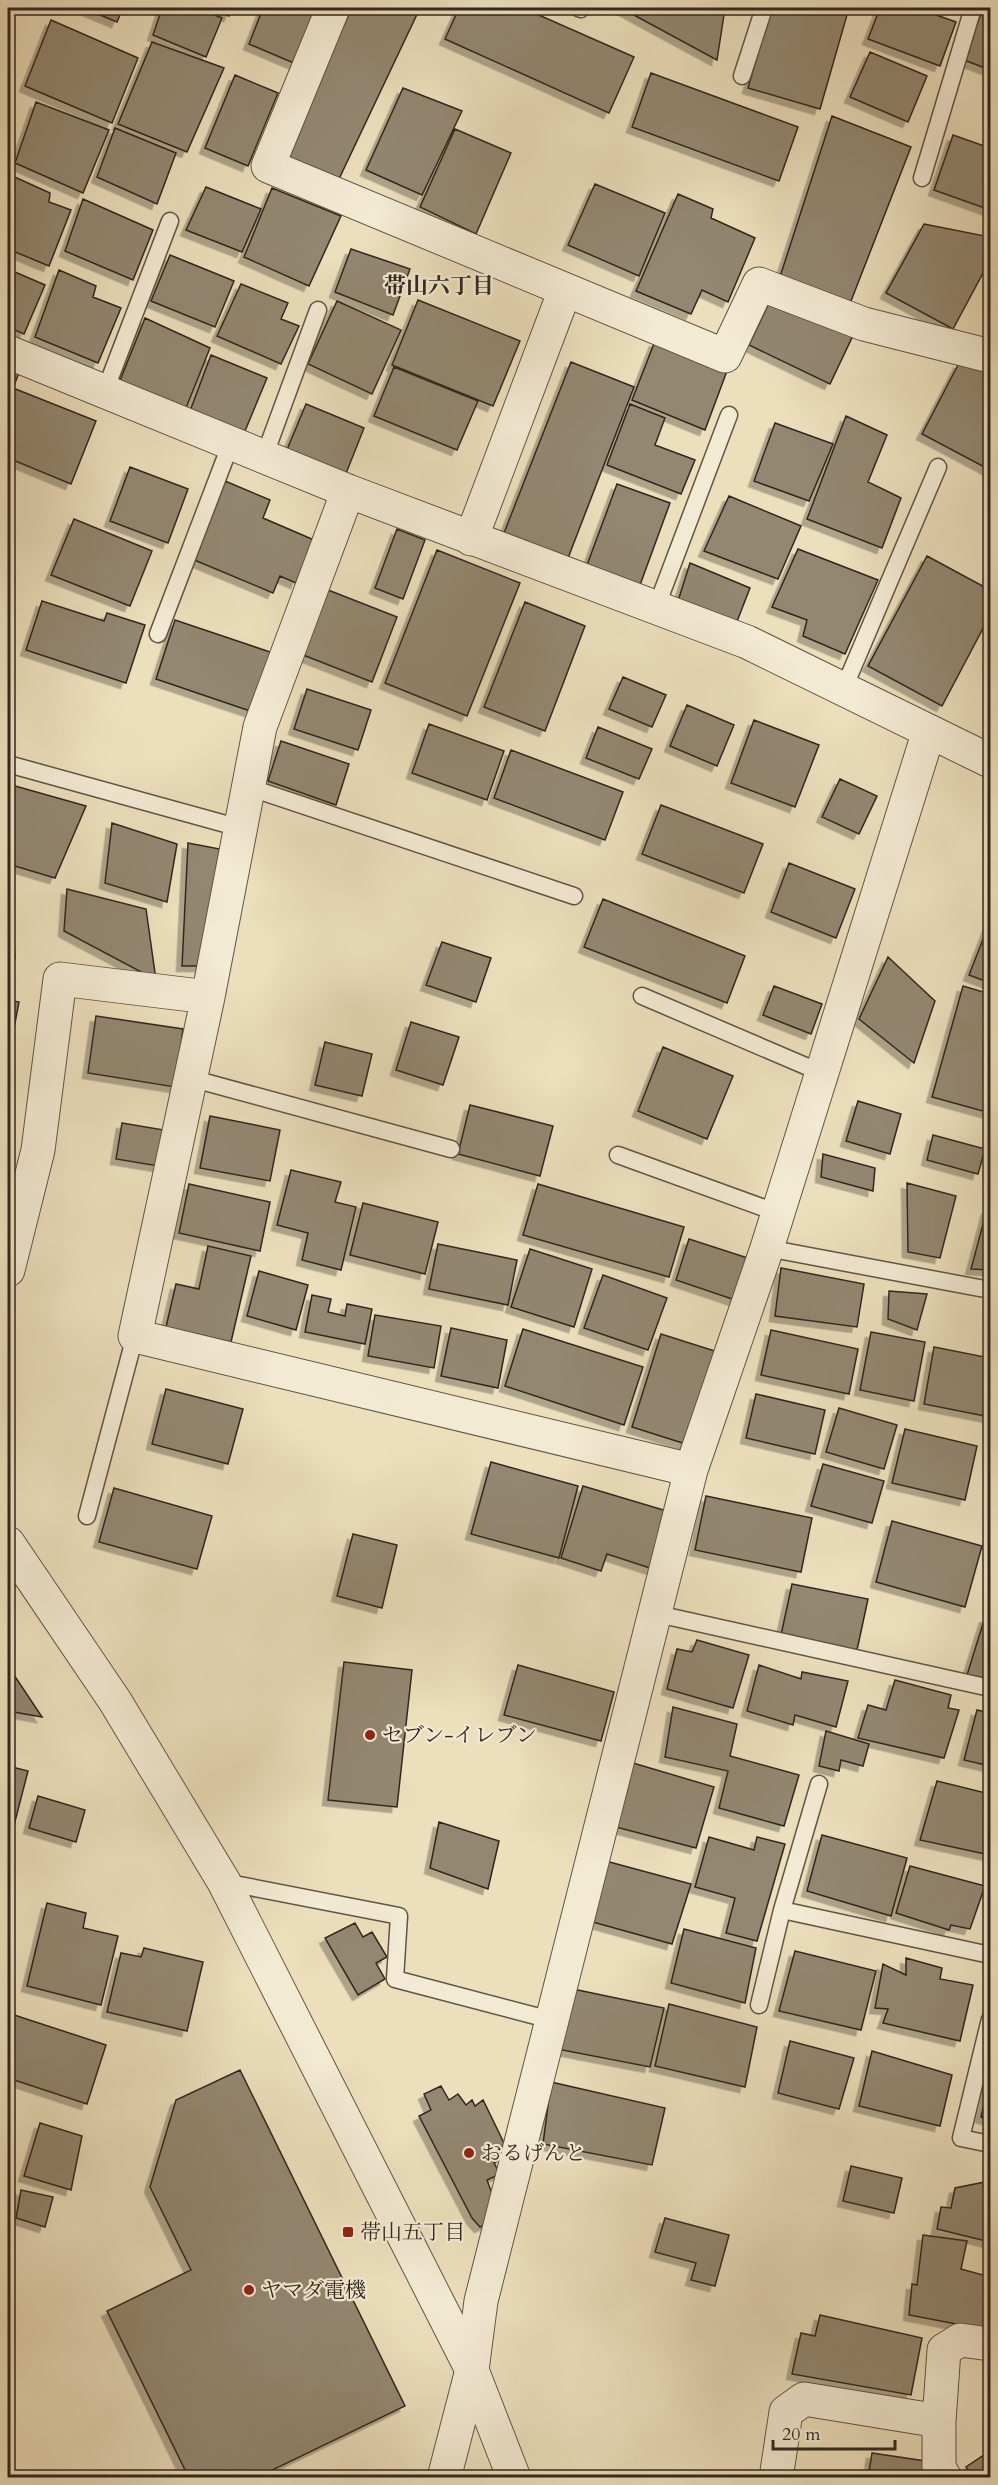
<svg xmlns="http://www.w3.org/2000/svg" width="998" height="2485" font-family="Cardo,'Noto Serif JP',serif">
	<style>
		.building { fill: #938771; stroke: #32271f; stroke-width: 1.5; filter: url(#shadow) }
		.lines { fill: none; stroke-linecap: round; stroke-linejoin: round }
		.service-casing { stroke: #605546; stroke-width: 19 }
		.minor-casing { stroke: #605546; stroke-width: 35 }
		.tertiary-casing { stroke: #605546; stroke-width: 35 }
		.service { stroke: #f3ead3; stroke-width: 16 }
		.minor { stroke: #f3ead3; stroke-width: 33 }
		.tertiary { stroke: #f3ead3; stroke-width: 33 }
		.poi-dot { fill: #8f2418; stroke: #f3ead3; stroke-width: 2 }
		.labels { text-anchor: middle; stroke-width: 4.5; stroke-linejoin: round; paint-order: stroke }
		.poi-label { font-size: 21px; fill: #32271f; stroke: #f3ead3; text-anchor: start }
		.neighbourhood-label { font-size: 22px; font-weight: bold; fill: #32271f; stroke: #f3ead3 }
	</style>
	<defs>
		<filter id="shadow"><feDropShadow dx="-5.5" dy="5.5" stdDeviation="0" flood-color="#0004"/></filter>
	</defs>
	<rect width="100%" height="100%" fill="#ecdfbc"/>
	<filter id="stains"><feTurbulence type="fractalNoise" baseFrequency=".00333" numOctaves="4"/><feColorMatrix values="0 0 0 0 .2 0 0 0 0 .09 0 0 0 0 .02 0 0 0 .5 -.17"/></filter>
	<radialGradient id="worn" r=".72"><stop offset=".6" stop-color="#630" stop-opacity="0"/><stop offset="1" stop-color="#630" stop-opacity=".3"/></radialGradient>
	<path class="building" d="M 83,8 L 123,8 L 117,22 Z
		M 162,8 L 198,8 L 222,18 L 206,57 L 153,35 Z
		M 209,8 L 233,8 L 229,16 Z
		M 263,8 L 317,8 L 296,64 L 249,44 Z
		M 352,8 L 420,8 L 338,181 L 282,155 Z
		M 459,8 L 523,8 L 634,57 L 609,113 L 445,39 Z
		M 621,8 L 725,8 L 717,60 Z
		M 771,8 L 849,8 L 820,109 L 748,88 Z
		M 880,8 L 917,8 L 956,22 L 940,66 L 868,39 Z
		M 983,8 L 990,8 L 990,70 L 964,60 Z
		M 51,20 L 138,58 L 112,123 L 25,86 Z
		M 152,42 L 224,68 L 187,152 L 118,124 Z
		M 870,52 L 927,76 L 908,122 L 850,97 Z
		M 651,73 L 798,127 L 779,181 L 632,127 Z
		M 235,75 L 278,93 L 248,166 L 205,148 Z
		M 403,88 L 462,111 L 422,195 L 366,170 Z
		M 36,102 L 109,130 L 83,193 L 15,163 Z
		M 832,116 L 911,147 L 851,301 L 777,286 Z
		M 115,128 L 176,153 L 157,204 L 97,177 Z
		M 455,129 L 511,153 L 476,234 L 420,207 Z
		M 953,135 L 990,148 L 990,210 L 934,190 Z
		M 8,174 L 50,193 L 49,202 L 71,210 L 49,266 L 8,249 Z
		M 595,184 L 665,213 L 639,276 L 568,245 Z
		M 206,187 L 261,209 L 242,252 L 186,230 Z
		M 272,188 L 341,216 L 309,286 L 244,257 Z
		M 678,194 L 713,209 L 711,218 L 755,238 L 728,302 L 702,290 L 691,314 L 636,291 Z
		M 83,199 L 153,230 L 133,280 L 65,251 Z
		M 924,224 L 990,237 L 990,260 L 953,329 L 886,293 Z
		M 351,249 L 410,269 L 393,315 L 335,292 Z
		M 170,255 L 234,281 L 215,327 L 151,301 Z
		M 8,269 L 45,285 L 24,334 L 8,327 Z
		M 59,270 L 96,286 L 93,297 L 121,308 L 98,363 L 35,337 Z
		M 241,284 L 288,303 L 281,319 L 299,326 L 281,364 L 217,336 Z
		M 777,286 L 858,325 L 830,384 L 749,345 Z
		M 418,300 L 520,341 L 493,406 L 392,365 Z
		M 337,301 L 401,330 L 372,394 L 308,364 Z
		M 145,318 L 210,348 L 186,408 L 119,383 Z
		M 655,341 L 727,371 L 705,430 L 632,400 Z
		M 211,355 L 267,378 L 245,431 L 190,411 Z
		M 8,362 L 21,368 L 13,388 L 96,421 L 71,484 L 8,458 Z
		M 571,362 L 634,387 L 568,558 L 504,533 Z
		M 959,363 L 990,370 L 990,470 L 922,434 Z
		M 394,367 L 478,401 L 457,450 L 374,416 Z
		M 306,404 L 364,428 L 345,476 L 286,452 Z
		M 630,404 L 665,418 L 655,445 L 695,460 L 681,494 L 607,465 Z
		M 846,416 L 887,435 L 868,482 L 901,498 L 882,548 L 807,519 Z
		M 775,423 L 833,444 L 809,501 L 754,481 Z
		M 130,467 L 188,489 L 168,543 L 110,521 Z
		M 225,481 L 270,500 L 263,518 L 314,540 L 296,583 L 280,576 L 273,593 L 192,559 Z
		M 617,484 L 670,503 L 640,585 L 587,565 Z
		M 729,496 L 801,526 L 778,579 L 704,551 Z
		M 74,519 L 152,551 L 130,606 L 51,575 Z
		M 397,529 L 425,540 L 403,599 L 375,588 Z
		M 798,549 L 878,580 L 845,654 L 803,636 L 807,620 L 772,607 Z
		M 437,550 L 520,583 L 467,716 L 385,683 Z
		M 927,556 L 990,590 L 990,615 L 942,706 L 868,666 Z
		M 690,563 L 750,588 L 736,624 L 678,601 Z
		M 323,588 L 397,617 L 372,682 L 298,653 Z
		M 42,601 L 104,621 L 107,613 L 145,625 L 126,683 L 26,650 Z
		M 525,602 L 585,626 L 545,731 L 484,707 Z
		M 175,620 L 273,653 L 253,712 L 156,679 Z
		M 623,677 L 666,695 L 652,727 L 609,709 Z
		M 307,689 L 371,710 L 358,750 L 294,729 Z
		M 687,705 L 734,725 L 717,766 L 670,746 Z
		M 754,720 L 819,745 L 795,807 L 731,783 Z
		M 429,724 L 504,751 L 487,800 L 412,773 Z
		M 598,727 L 652,749 L 639,779 L 586,758 Z
		M 281,741 L 349,764 L 336,805 L 268,781 Z
		M 511,750 L 623,792 L 605,840 L 494,798 Z
		M 840,779 L 877,796 L 859,834 L 822,817 Z
		M 8,784 L 86,806 L 55,878 L 8,864 Z
		M 661,805 L 763,844 L 744,893 L 642,854 Z
		M 112,823 L 177,844 L 167,902 L 105,883 Z
		M 188,843 L 225,850 L 204,966 L 182,966 Z
		M 789,863 L 855,889 L 836,938 L 771,912 Z
		M 67,889 L 146,909 L 156,980 L 64,931 Z
		M 8,890 L 11,891 L 15,958 L 8,956 Z
		M 603,899 L 745,956 L 727,1003 L 584,947 Z
		M 989,924 L 990,925 L 990,983 L 969,975 Z
		M 442,942 L 491,958 L 476,1002 L 426,985 Z
		M 888,957 L 935,1001 L 914,1063 L 859,1019 Z
		M 774,986 L 822,1004 L 811,1034 L 763,1015 Z
		M 963,986 L 990,994 L 990,1113 L 932,1097 Z
		M 8,1000 L 19,1002 L 11,1044 L 8,1044 Z
		M 96,1016 L 183,1029 L 175,1087 L 88,1073 Z
		M 411,1022 L 459,1037 L 443,1085 L 396,1070 Z
		M 325,1042 L 372,1054 L 362,1096 L 315,1085 Z
		M 663,1047 L 733,1076 L 707,1139 L 638,1111 Z
		M 858,1101 L 901,1114 L 890,1154 L 846,1141 Z
		M 470,1105 L 553,1126 L 540,1176 L 458,1154 Z
		M 210,1116 L 280,1130 L 270,1181 L 200,1168 Z
		M 122,1123 L 164,1130 L 158,1166 L 116,1159 Z
		M 933,1135 L 985,1149 L 978,1174 L 927,1160 Z
		M 823,1154 L 875,1168 L 873,1191 L 821,1177 Z
		M 291,1170 L 341,1182 L 335,1202 L 356,1207 L 341,1270 L 302,1260 L 308,1233 L 277,1225 Z
		M 907,1183 L 956,1196 L 940,1258 L 908,1252 Z
		M 189,1184 L 270,1202 L 260,1251 L 179,1233 Z
		M 538,1184 L 684,1227 L 669,1277 L 523,1235 Z
		M 363,1203 L 438,1222 L 425,1274 L 350,1255 Z
		M 987,1209 L 990,1210 L 990,1270 L 971,1269 Z
		M 689,1239 L 757,1261 L 744,1303 L 676,1280 Z
		M 438,1244 L 517,1260 L 508,1305 L 429,1289 Z
		M 208,1246 L 251,1256 L 231,1342 L 166,1327 L 176,1284 L 199,1289 Z
		M 530,1249 L 592,1269 L 574,1327 L 511,1307 Z
		M 781,1268 L 864,1284 L 857,1327 L 775,1316 Z
		M 259,1271 L 308,1285 L 296,1330 L 247,1316 Z
		M 603,1275 L 667,1298 L 648,1350 L 584,1328 Z
		M 889,1291 L 927,1294 L 917,1330 L 888,1319 Z
		M 312,1295 L 331,1299 L 328,1312 L 345,1316 L 347,1304 L 372,1309 L 365,1344 L 305,1332 Z
		M 375,1315 L 441,1326 L 434,1368 L 368,1356 Z
		M 451,1328 L 507,1340 L 498,1388 L 441,1376 Z
		M 523,1329 L 643,1367 L 624,1425 L 505,1386 Z
		M 771,1330 L 858,1349 L 849,1394 L 761,1375 Z
		M 871,1332 L 925,1342 L 914,1401 L 860,1390 Z
		M 661,1334 L 721,1353 L 692,1446 L 632,1427 Z
		M 934,1347 L 990,1358 L 990,1417 L 924,1404 Z
		M 166,1389 L 243,1409 L 228,1464 L 152,1444 Z
		M 756,1394 L 825,1410 L 815,1454 L 746,1438 Z
		M 839,1408 L 897,1425 L 884,1469 L 826,1452 Z
		M 905,1429 L 977,1446 L 965,1500 L 892,1483 Z
		M 491,1462 L 578,1486 L 559,1558 L 471,1534 Z
		M 823,1464 L 884,1481 L 872,1523 L 811,1506 Z
		M 583,1486 L 670,1512 L 653,1569 L 607,1554 L 601,1571 L 561,1558 Z
		M 114,1488 L 212,1516 L 197,1569 L 99,1542 Z
		M 706,1496 L 812,1518 L 801,1572 L 695,1550 Z
		M 892,1521 L 982,1546 L 965,1607 L 876,1582 Z
		M 353,1534 L 397,1545 L 382,1608 L 337,1596 Z
		M 792,1584 L 868,1599 L 857,1650 L 781,1635 Z
		M 985,1617 L 990,1618 L 990,1681 L 967,1675 Z
		M 697,1640 L 749,1655 L 733,1708 L 667,1689 L 677,1649 L 692,1652 Z
		M 344,1662 L 412,1670 L 397,1807 L 328,1800 Z
		M 518,1665 L 614,1692 L 601,1741 L 504,1715 Z
		M 759,1665 L 801,1679 L 802,1672 L 848,1681 L 836,1727 L 795,1715 L 793,1725 L 747,1711 Z
		M 8,1666 L 42,1717 L 8,1711 Z
		M 895,1680 L 951,1695 L 948,1708 L 959,1710 L 944,1758 L 858,1738 L 868,1705 L 886,1710 Z
		M 990,1704 L 990,1766 L 964,1760 L 977,1710 L 989,1713 Z
		M 673,1707 L 737,1724 L 730,1756 L 799,1775 L 784,1826 L 719,1808 L 728,1771 L 665,1757 Z
		M 826,1731 L 869,1744 L 863,1766 L 841,1760 L 839,1771 L 819,1766 Z
		M 633,1763 L 714,1787 L 696,1848 L 616,1827 Z
		M 8,1766 L 28,1771 L 10,1841 L 8,1840 Z
		M 937,1781 L 990,1794 L 990,1855 L 920,1840 Z
		M 38,1796 L 85,1810 L 76,1842 L 29,1828 Z
		M 439,1822 L 499,1841 L 488,1889 L 430,1868 Z
		M 822,1835 L 907,1858 L 891,1916 L 807,1891 Z
		M 709,1837 L 754,1850 L 757,1837 L 785,1844 L 757,1941 L 726,1933 L 735,1898 L 695,1887 Z
		M 602,1860 L 691,1884 L 672,1944 L 589,1921 Z
		M 910,1866 L 985,1886 L 970,1929 L 951,1925 L 949,1930 L 896,1913 Z
		M 47,1903 L 86,1913 L 83,1928 L 118,1936 L 101,2005 L 27,1986 Z
		M 355,1923 L 363,1937 L 372,1932 L 387,1957 L 376,1963 L 385,1979 L 358,1995 L 325,1938 Z
		M 684,1929 L 756,1948 L 745,2003 L 671,1983 Z
		M 144,1948 L 203,1962 L 187,2031 L 107,2012 L 121,1953 L 141,1957 Z
		M 795,1951 L 876,1971 L 861,2030 L 779,2011 Z
		M 906,1958 L 942,1968 L 940,1979 L 973,1985 L 960,2041 L 883,2023 L 888,2009 L 875,2008 L 883,1964 L 906,1975 Z
		M 573,1989 L 664,2008 L 650,2067 L 557,2049 Z
		M 669,2004 L 757,2027 L 745,2087 L 655,2066 Z
		M 8,2013 L 106,2045 L 87,2104 L 8,2078 Z
		M 790,2041 L 854,2058 L 839,2109 L 778,2093 Z
		M 872,2051 L 952,2075 L 940,2126 L 859,2106 Z
		M 240,2070 L 405,2406 L 268,2472 L 271,2478 L 189,2478 L 107,2311 L 191,2270 L 150,2187 L 176,2100 Z
		M 990,2078 L 990,2120 L 981,2117 Z
		M 551,2082 L 665,2108 L 652,2165 L 543,2144 Z
		M 441,2086 L 449,2100 L 458,2094 L 466,2105 L 472,2100 L 475,2106 L 483,2100 L 505,2145 L 497,2148 L 501,2159 L 494,2163 L 500,2174 L 487,2180 L 494,2199 L 491,2222 L 480,2227 L 472,2218 L 419,2116 L 431,2110 L 424,2094 Z
		M 40,2123 L 82,2136 L 71,2190 L 24,2176 Z
		M 851,2166 L 902,2178 L 894,2213 L 843,2201 Z
		M 990,2181 L 990,2242 L 937,2229 L 941,2207 L 951,2208 L 955,2188 Z
		M 21,2190 L 53,2197 L 45,2227 L 16,2218 Z
		M 665,2218 L 729,2235 L 715,2286 L 691,2280 L 696,2263 L 655,2252 Z
		M 923,2235 L 967,2241 L 961,2269 L 990,2277 L 988,2330 L 909,2315 L 912,2284 L 917,2285 Z
		M 820,2315 L 922,2338 L 911,2395 L 792,2374 L 801,2333 L 815,2336 Z
		M 990,2451 L 990,2478 L 974,2478 L 966,2467 Z
		M 872,2453 L 932,2462 L 930,2478 L 868,2478 Z"/>
	<g class="lines">
		<g class="service-casing">
			<path id="service" d="M 578,8 L 581,9
				M 742,76 L 764,8
				M 922,178 L 973,8
				M 105,391 L 170,221
				M 264,457 L 318,310
				M 656,608 L 729,415
				M 158,634 L 231,443
				M 844,688 L 938,467
				M 8,764 L 240,828
				M 248,787 L 574,896
				M 642,996 L 822,1073
				M 190,1078 L 451,1149
				M 618,1155 L 778,1213
				M 767,1248 L 990,1290
				M 87,1516 L 135,1336
				M 653,1613 L 990,1688
				M 224,1882 L 399,1916 L 395,1979 L 551,2020
				M 782,1910 L 819,1784
				M 759,2005 L 782,1910 L 990,1955
				M 990,2019 L 961,2138 L 990,2144"/>
		</g>
		<g class="minor-casing">
			<path id="minor" d="M 333,8 L 268,166 L 725,356 L 759,284 L 864,324 L 990,356
				M 8,352 L 348,491 L 747,642 L 990,761
				M 471,539 L 565,290
				M 208,997 L 135,1336 L 691,1470
				M 8,1270 L 38,1150 L 60,979 L 208,997 L 260,727 L 348,491
				M 939,2421 L 939,2468 L 945,2478
				M 444,2478 L 472,2370 L 481,2301 L 691,1470 L 767,1248 L 929,731
				M 776,2478 L 786,2412 L 804,2399 L 939,2421 L 944,2350 L 960,2340 L 990,2344"/>
		</g>
		<g class="tertiary-casing">
			<path id="tertiary" d="M 8,1543 L 115,1701 L 224,1882 L 472,2370 L 514,2478"/>
		</g>
		<use href="#service" class="service"/>
		<use href="#minor" class="minor"/>
		<use href="#tertiary" class="tertiary"/>
	</g>
	<g class="poi-dot">
		<circle cx="370" cy="1735" r="6"/>
		<circle cx="469" cy="2153" r="6"/>
		<rect x="342" y="2226" width="12" height="12" rx="3"/>
		<circle cx="249" cy="2290" r="6"/>
	</g>
	<g class="labels">
		<g class="poi-label">
			<text x="382" y="1742">セブン-イレブン</text>
			<text x="481" y="2160">おるげんと</text>
			<text x="360" y="2239">帯山五丁目</text>
			<text x="261" y="2297">ヤマダ電機</text>
		</g>
		<g class="neighbourhood-label">
			<text x="439" y="293">帯山六丁目</text>
		</g>
	</g>
	<rect width="998" height="2485" fill="none" stroke="#ecdfbc" stroke-width="30"/>
	<rect x="9" y="9" width="980" height="2467" fill="none" stroke="#32271f" stroke-width="3"/>
	<rect x="15" y="15" width="968" height="2455" fill="none" stroke="#32271f" stroke-width="1.5"/>
	<path d="M773 2440v9h122v-9" fill="none" stroke="#32271f" stroke-width="3"/>
	<text x="782" y="2440" font-size="18" fill="#32271f" stroke="#f3ead3" stroke-width="4.5" paint-order="stroke">20 m</text>
	<rect width="100%" height="100%" filter="url(#stains)"/>
	<rect width="100%" height="100%" fill="url(#worn)"/>
</svg>
